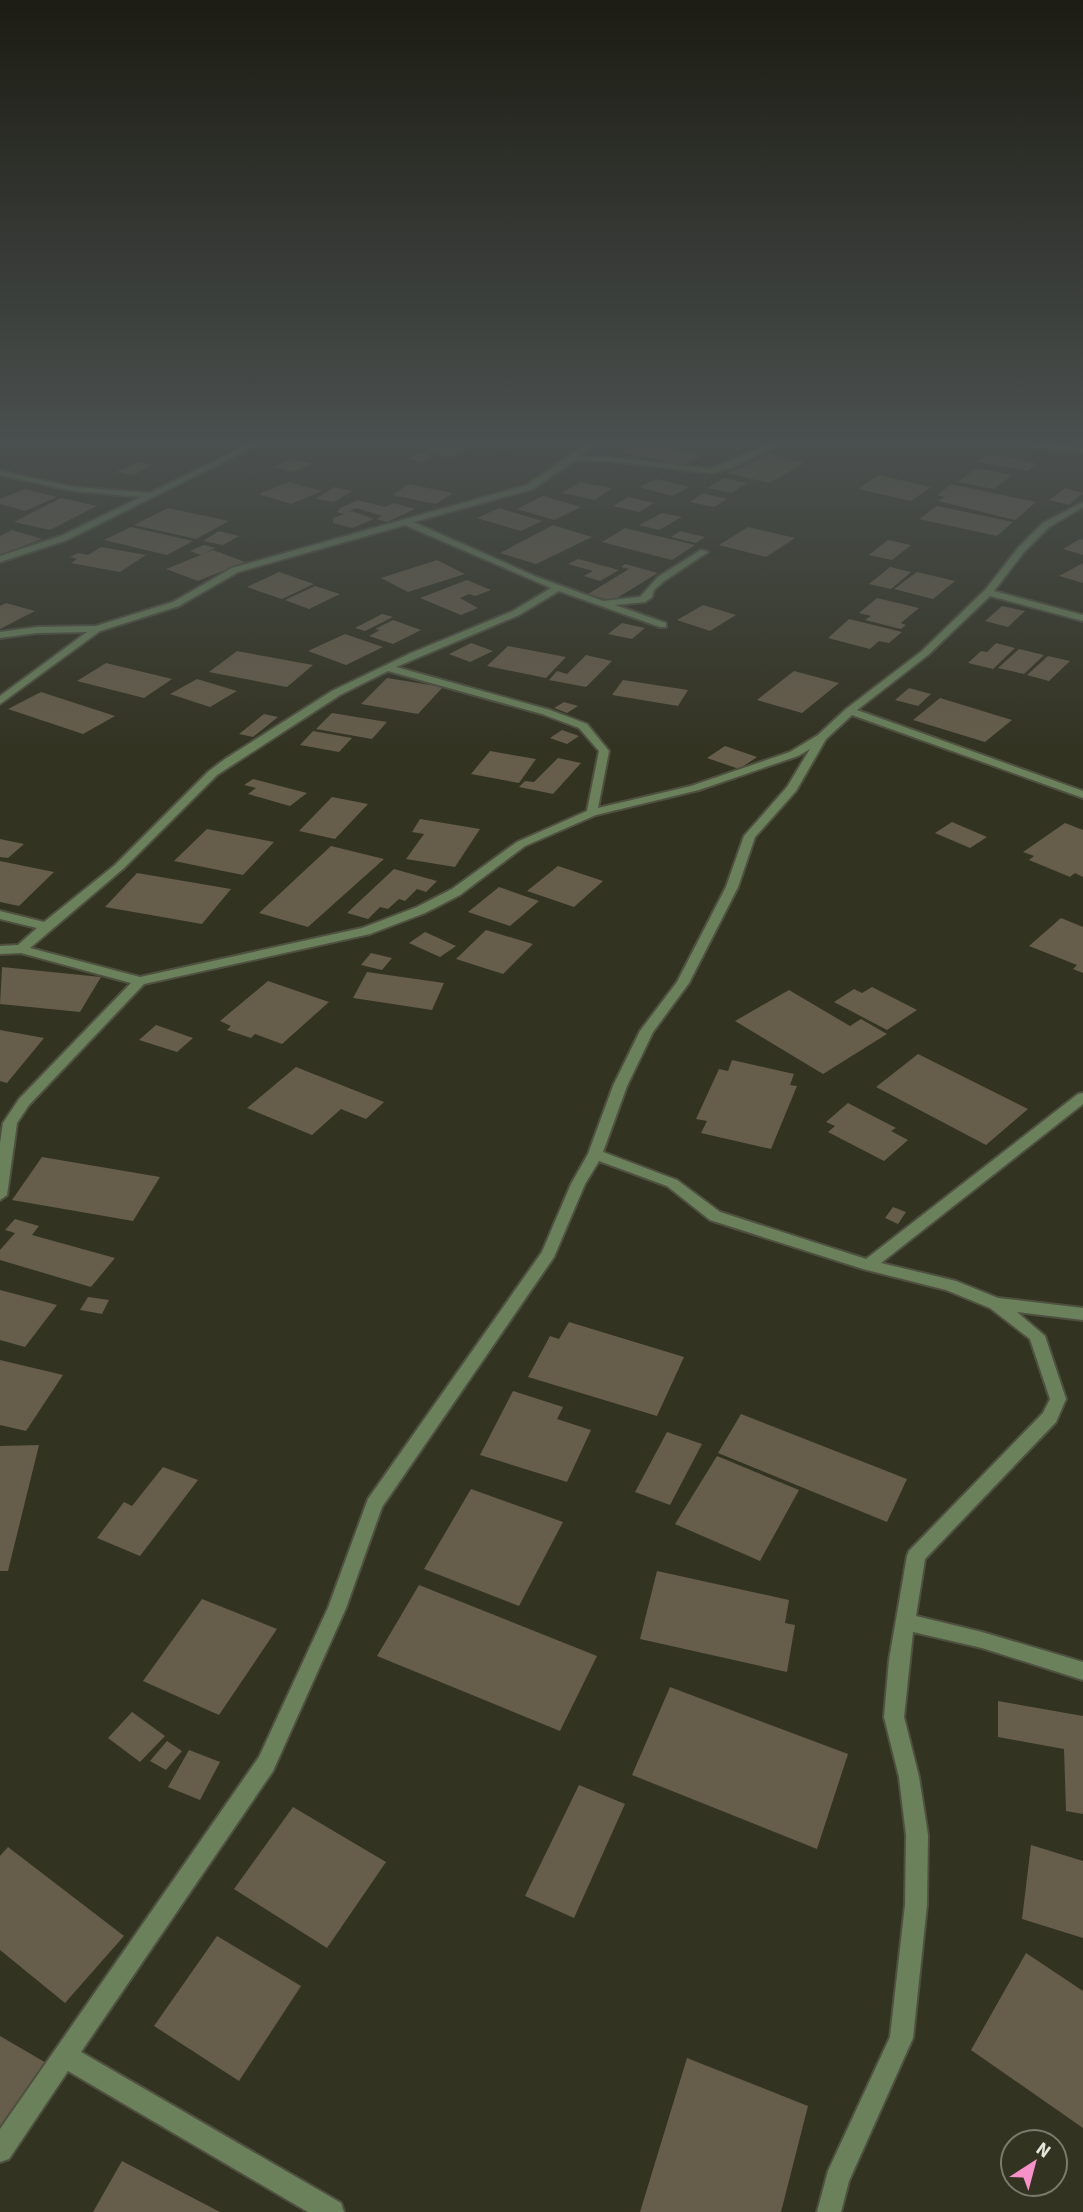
<svg xmlns="http://www.w3.org/2000/svg" width="1083" height="2212" font-family="'Source Sans 3',sans-serif">
	<style>
		.building { fill: #665d4b }
		.lines { fill: none; stroke-linecap: round; stroke-linejoin: round }
		.minor-casing { stroke: #4f5040; stroke-width: 4 }
		.minor { fill: #6a815b; fill-rule: evenodd }
	</style>
	<rect width="100%" height="100%" fill="#332"/>
	<path class="building" d="M 450,440 L 474,447 L 448,457 L 425,450 Z
		M 545,440 L 580,440 L 571,446 Z
		M 702,440 L 753,440 L 738,449 Z
		M 503,441 L 518,444 L 506,451 L 491,448 Z
		M 637,442 L 702,455 L 684,466 L 619,452 Z
		M 421,453 L 433,456 L 420,462 L 408,458 Z
		M 769,454 L 805,463 L 769,483 L 728,473 Z
		M 987,454 L 1037,463 L 1028,471 L 978,462 Z
		M 293,459 L 312,464 L 292,472 L 273,467 Z
		M 137,462 L 153,465 L 133,475 L 117,472 Z
		M 976,468 L 1012,475 L 994,489 L 958,482 Z
		M 879,475 L 931,487 L 911,501 L 858,489 Z
		M 724,478 L 747,483 L 731,493 L 708,488 Z
		M 656,479 L 690,487 L 672,496 L 639,487 Z
		M 289,482 L 322,491 L 291,504 L 258,494 Z
		M 580,482 L 612,488 L 595,500 L 562,493 Z
		M 409,484 L 453,493 L 436,504 L 392,495 Z
		M 951,484 L 1036,502 L 1015,520 L 938,501 L 945,497 L 937,495 Z
		M 334,487 L 352,491 L 334,502 L 316,499 Z
		M 1065,488 L 1083,493 L 1069,505 L 1049,500 Z
		M 25,489 L 57,497 L 25,511 L 0,504 L 0,499 Z
		M 703,493 L 727,499 L 714,507 L 690,502 Z
		M 543,496 L 581,507 L 554,520 L 517,509 Z
		M 628,497 L 654,503 L 639,512 L 613,506 Z
		M 61,498 L 97,506 L 50,530 L 14,522 Z
		M 358,500 L 385,507 L 394,503 L 415,509 L 387,522 L 376,519 L 382,516 L 356,508 L 345,513 L 352,511 L 374,519 L 353,528 L 333,523 L 333,518 L 344,514 L 337,512 L 340,508 Z
		M 937,506 L 1013,522 L 997,536 L 919,519 Z
		M 168,508 L 229,521 L 196,539 L 134,525 Z
		M 499,508 L 542,521 L 521,531 L 477,518 Z
		M 662,513 L 682,517 L 659,530 L 639,525 Z
		M 553,525 L 592,537 L 536,564 L 500,553 Z
		M 131,527 L 193,541 L 167,555 L 104,540 Z
		M 748,527 L 795,538 L 766,557 L 719,545 Z
		M 625,528 L 695,545 L 672,560 L 602,542 Z
		M 12,530 L 42,539 L 0,555 L 0,536 Z
		M 219,531 L 239,536 L 223,545 L 203,541 Z
		M 680,531 L 705,537 L 696,543 L 671,537 Z
		M 1080,539 L 1083,540 L 1083,555 L 1063,549 Z
		M 888,540 L 911,545 L 892,560 L 869,555 Z
		M 204,545 L 215,548 L 203,554 L 213,550 L 245,562 L 198,581 L 166,569 L 201,555 L 190,551 Z
		M 101,547 L 146,555 L 120,572 L 71,563 L 77,559 L 70,557 L 78,553 L 88,555 Z
		M 578,559 L 619,570 L 600,581 L 584,576 L 593,571 L 568,564 Z
		M 437,560 L 465,574 L 408,592 L 381,578 Z
		M 1083,563 L 1083,583 L 1059,576 Z
		M 625,564 L 658,573 L 612,601 L 588,594 L 629,569 L 621,567 Z
		M 890,567 L 911,572 L 891,589 L 869,584 Z
		M 279,572 L 314,584 L 282,599 L 247,587 Z
		M 917,572 L 955,581 L 933,599 L 894,589 Z
		M 467,580 L 491,590 L 475,596 L 469,594 L 460,598 L 478,608 L 461,615 L 420,598 Z
		M 315,586 L 340,594 L 309,609 L 285,600 Z
		M 877,598 L 919,608 L 901,623 L 906,625 L 901,629 L 865,620 L 871,616 L 859,613 Z
		M 6,603 L 35,611 L 0,629 L 0,606 Z
		M 703,605 L 736,615 L 710,631 L 677,620 Z
		M 1002,606 L 1025,611 L 1008,627 L 985,621 Z
		M 382,614 L 393,617 L 365,631 L 355,628 Z
		M 849,619 L 902,632 L 889,643 L 879,641 L 870,649 L 828,638 Z
		M 393,620 L 421,630 L 393,644 L 369,636 L 380,630 L 375,629 Z
		M 622,623 L 645,628 L 632,639 L 608,634 Z
		M 345,634 L 383,647 L 346,665 L 308,651 Z
		M 471,643 L 493,651 L 470,662 L 449,654 Z
		M 996,643 L 1015,648 L 993,669 L 968,663 L 981,651 L 987,652 Z
		M 508,646 L 566,657 L 546,678 L 487,666 Z
		M 1019,649 L 1044,655 L 1024,674 L 998,668 Z
		M 237,651 L 313,665 L 287,687 L 209,672 Z
		M 586,655 L 612,661 L 586,687 L 549,680 L 557,671 L 567,674 Z
		M 1048,656 L 1070,661 L 1049,681 L 1027,675 Z
		M 106,663 L 172,679 L 144,698 L 77,681 Z
		M 794,671 L 839,683 L 802,713 L 757,700 Z
		M 387,678 L 443,687 L 418,714 L 361,704 Z
		M 197,679 L 237,691 L 210,707 L 170,694 Z
		M 623,680 L 688,690 L 678,706 L 612,695 Z
		M 909,688 L 931,694 L 918,706 L 895,700 Z
		M 41,692 L 115,716 L 83,734 L 8,709 Z
		M 940,698 L 1012,720 L 985,742 L 913,720 Z
		M 564,702 L 578,706 L 567,713 L 554,708 Z
		M 332,713 L 387,722 L 372,739 L 316,729 Z
		M 264,714 L 278,717 L 253,737 L 239,734 Z
		M 562,730 L 579,736 L 567,744 L 550,738 Z
		M 313,731 L 352,738 L 339,752 L 300,745 Z
		M 725,746 L 757,757 L 739,769 L 707,758 Z
		M 490,751 L 536,759 L 519,783 L 471,774 Z
		M 558,758 L 581,763 L 553,794 L 519,787 L 525,781 L 534,782 Z
		M 253,779 L 307,793 L 290,806 L 248,794 L 256,788 L 244,785 Z
		M 332,797 L 368,804 L 335,839 L 299,831 Z
		M 420,819 L 480,829 L 455,867 L 406,859 L 424,834 L 412,832 Z
		M 952,822 L 987,837 L 970,848 L 935,833 Z
		M 1065,823 L 1083,830 L 1083,877 L 1075,873 L 1070,877 L 1029,860 L 1034,856 L 1023,852 Z
		M 207,829 L 274,842 L 243,875 L 174,861 Z
		M 0,839 L 24,844 L 8,858 L 0,857 Z
		M 331,846 L 384,859 L 308,927 L 259,913 Z
		M 0,861 L 54,872 L 19,906 L 0,902 Z
		M 558,866 L 603,881 L 574,907 L 527,891 Z
		M 394,869 L 437,881 L 426,892 L 417,889 L 405,901 L 399,899 L 388,909 L 380,907 L 368,919 L 347,913 Z
		M 137,873 L 231,889 L 202,924 L 105,907 Z
		M 499,887 L 539,901 L 510,926 L 468,912 Z
		M 1061,918 L 1083,927 L 1083,973 L 1073,969 L 1077,965 L 1029,946 Z
		M 486,930 L 533,944 L 503,974 L 456,959 Z
		M 425,932 L 456,946 L 440,957 L 409,943 Z
		M 371,953 L 392,958 L 382,970 L 361,965 Z
		M 2,967 L 101,977 L 80,1012 L 0,1004 Z
		M 367,972 L 444,983 L 432,1010 L 353,998 Z
		M 268,981 L 329,1002 L 282,1044 L 255,1034 L 251,1038 L 227,1030 L 231,1026 L 220,1021 Z
		M 872,987 L 917,1010 L 887,1030 L 834,1002 L 854,989 L 862,993 Z
		M 789,990 L 850,1026 L 861,1019 L 887,1034 L 823,1074 L 735,1021 Z
		M 156,1025 L 193,1038 L 177,1052 L 139,1040 Z
		M 0,1030 L 44,1038 L 7,1083 L 0,1081 Z
		M 918,1054 L 1028,1109 L 986,1145 L 876,1087 Z
		M 732,1060 L 794,1074 L 790,1085 L 797,1086 L 771,1149 L 701,1133 L 707,1121 L 696,1119 L 719,1069 L 728,1071 Z
		M 296,1067 L 384,1102 L 366,1119 L 341,1109 L 312,1135 L 247,1108 Z
		M 848,1103 L 896,1128 L 891,1131 L 908,1140 L 884,1161 L 828,1132 L 835,1126 L 826,1122 Z
		M 42,1157 L 160,1177 L 133,1221 L 12,1200 Z
		M 893,1207 L 906,1212 L 898,1224 L 885,1218 Z
		M 15,1219 L 39,1226 L 32,1235 L 115,1258 L 91,1287 L 0,1260 L 0,1250 L 15,1233 L 5,1230 Z
		M 0,1290 L 57,1305 L 25,1347 L 0,1340 Z
		M 88,1297 L 109,1300 L 102,1314 L 80,1310 Z
		M 569,1322 L 684,1357 L 657,1416 L 528,1377 L 550,1336 L 559,1339 Z
		M 0,1360 L 63,1375 L 26,1431 L 0,1425 Z
		M 513,1391 L 563,1407 L 557,1419 L 591,1430 L 567,1482 L 480,1455 Z
		M 741,1414 L 907,1479 L 887,1522 L 718,1453 Z
		M 667,1432 L 702,1444 L 670,1505 L 635,1492 Z
		M 39,1445 L 8,1571 L 0,1571 L 0,1446 Z
		M 717,1456 L 799,1490 L 760,1561 L 675,1524 Z
		M 163,1467 L 198,1480 L 140,1556 L 97,1538 L 124,1502 L 132,1506 Z
		M 471,1489 L 563,1522 L 519,1606 L 424,1569 Z
		M 657,1571 L 789,1600 L 785,1623 L 795,1625 L 787,1672 L 640,1639 Z
		M 419,1585 L 597,1656 L 560,1731 L 377,1656 Z
		M 202,1599 L 277,1629 L 219,1715 L 143,1681 Z
		M 670,1687 L 848,1754 L 817,1849 L 632,1775 Z
		M 998,1701 L 1083,1716 L 1083,1814 L 1066,1811 L 1064,1749 L 998,1737 Z
		M 132,1712 L 165,1736 L 140,1762 L 108,1738 Z
		M 167,1741 L 182,1751 L 166,1770 L 150,1761 Z
		M 189,1750 L 220,1762 L 200,1800 L 168,1787 Z
		M 579,1785 L 625,1804 L 574,1918 L 525,1896 Z
		M 293,1807 L 386,1862 L 327,1948 L 234,1889 Z
		M 1031,1845 L 1083,1861 L 1083,1938 L 1022,1919 Z
		M 8,1847 L 124,1936 L 65,2003 L 0,1950 L 0,1856 Z
		M 217,1936 L 301,1986 L 239,2081 L 154,2026 Z
		M 1026,1953 L 1083,1991 L 1083,2128 L 971,2050 Z
		M 0,2036 L 48,2064 L 0,2134 Z
		M 687,2058 L 808,2106 L 781,2212 L 640,2212 Z
		M 122,2161 L 220,2212 L 93,2212 Z"/>
	<g class="lines">
		<g class="minor-casing">
			<path id="minor" d="M 257,440 L 267,440 L 67,540 L 0,562 L 0,556 L 61,536 L 141,497 L 74,491 L 0,475 L 0,471 L 74,487 L 150,493 Z
				M 592,440 L 601,440 L 580,456 L 608,457 L 711,469 L 779,440 L 790,440 L 729,469 L 711,473 L 608,461 L 575,460 L 533,489 L 413,522 L 537,577 L 603,601 L 640,597 L 658,577 L 701,550 L 708,552 L 664,581 L 654,590 L 652,597 L 645,602 L 615,605 L 666,623 L 666,627 L 660,627 L 559,591 L 519,615 L 396,667 L 550,710 L 587,724 L 609,751 L 598,808 L 691,786 L 790,752 L 818,735 L 846,709 L 922,651 L 986,589 L 1018,548 L 1043,523 L 1083,502 L 1083,507 L 1049,527 L 1024,552 L 994,591 L 1083,615 L 1083,621 L 990,596 L 928,655 L 857,710 L 1083,791 L 1083,798 L 852,715 L 826,739 L 796,791 L 755,837 L 738,887 L 689,983 L 653,1032 L 627,1086 L 603,1152 L 677,1180 L 720,1212 L 866,1259 L 1078,1094 L 1083,1093 L 1083,1104 L 881,1263 L 956,1281 L 998,1298 L 1083,1308 L 1083,1320 L 1017,1312 L 1045,1336 L 1066,1399 L 1056,1422 L 925,1559 L 916,1616 L 982,1632 L 1083,1662 L 1083,1680 L 982,1648 L 913,1632 L 904,1717 L 919,1777 L 928,1835 L 927,1905 L 913,2038 L 849,2181 L 841,2212 L 817,2212 L 828,2171 L 890,2037 L 905,1905 L 906,1835 L 899,1777 L 884,1717 L 889,1660 L 907,1556 L 909,1551 L 1043,1413 L 1050,1399 L 1030,1339 L 990,1308 L 946,1290 L 863,1269 L 710,1220 L 667,1186 L 599,1161 L 585,1184 L 554,1257 L 382,1507 L 346,1608 L 273,1771 L 81,2052 L 341,2203 L 344,2212 L 308,2212 L 68,2071 L 9,2159 L 0,2162 L 0,2129 L 259,1757 L 328,1608 L 368,1499 L 542,1252 L 571,1184 L 588,1154 L 613,1086 L 640,1031 L 677,982 L 726,887 L 744,836 L 787,787 L 810,749 L 798,756 L 699,790 L 596,815 L 525,846 L 460,895 L 425,913 L 370,934 L 144,984 L 29,1105 L 17,1123 L 7,1195 L 0,1200 L 0,1143 L 3,1123 L 19,1099 L 131,983 L 21,953 L 0,954 L 0,946 L 18,945 L 37,928 L 0,919 L 0,911 L 44,922 L 115,865 L 209,771 L 225,759 L 332,691 L 411,653 L 513,611 L 551,588 L 405,525 L 238,572 L 179,606 L 100,631 L 0,704 L 0,696 L 87,632 L 37,633 L 0,638 L 0,632 L 37,627 L 96,626 L 173,602 L 232,568 L 527,485 ZM 388,671 L 542,714 L 579,728 L 599,751 L 587,811 L 517,842 L 452,889 L 417,907 L 362,928 L 140,977 L 30,948 L 123,869 L 217,775 L 340,695 Z
				M 965,440 L 997,440 L 1083,448 L 1083,452 Z"/>
		</g>
		<use href="#minor" class="minor"/>
	</g>
	<linearGradient id="sky" x2="0" y2="1"><stop stop-color="#1c1c13"/><stop offset="0.59" stop-color="#4a504f"/><stop offset="1" stop-color="#4a504f" stop-opacity="0"/></linearGradient>
	<rect width="1083" height="750" fill="url(#sky)"/>
	<g transform="translate(1034 2163) rotate(36)"><circle r="33" fill="#333322" stroke="#7a7b6c" stroke-width="2"/>
	<path d="M0-5L12 26L0 18L-12 26Z" fill="#f890ca"/>
	<text y="-10" font-size="19" font-weight="bold" text-anchor="middle" fill="#e5e6db">N</text>
	</g>
</svg>
